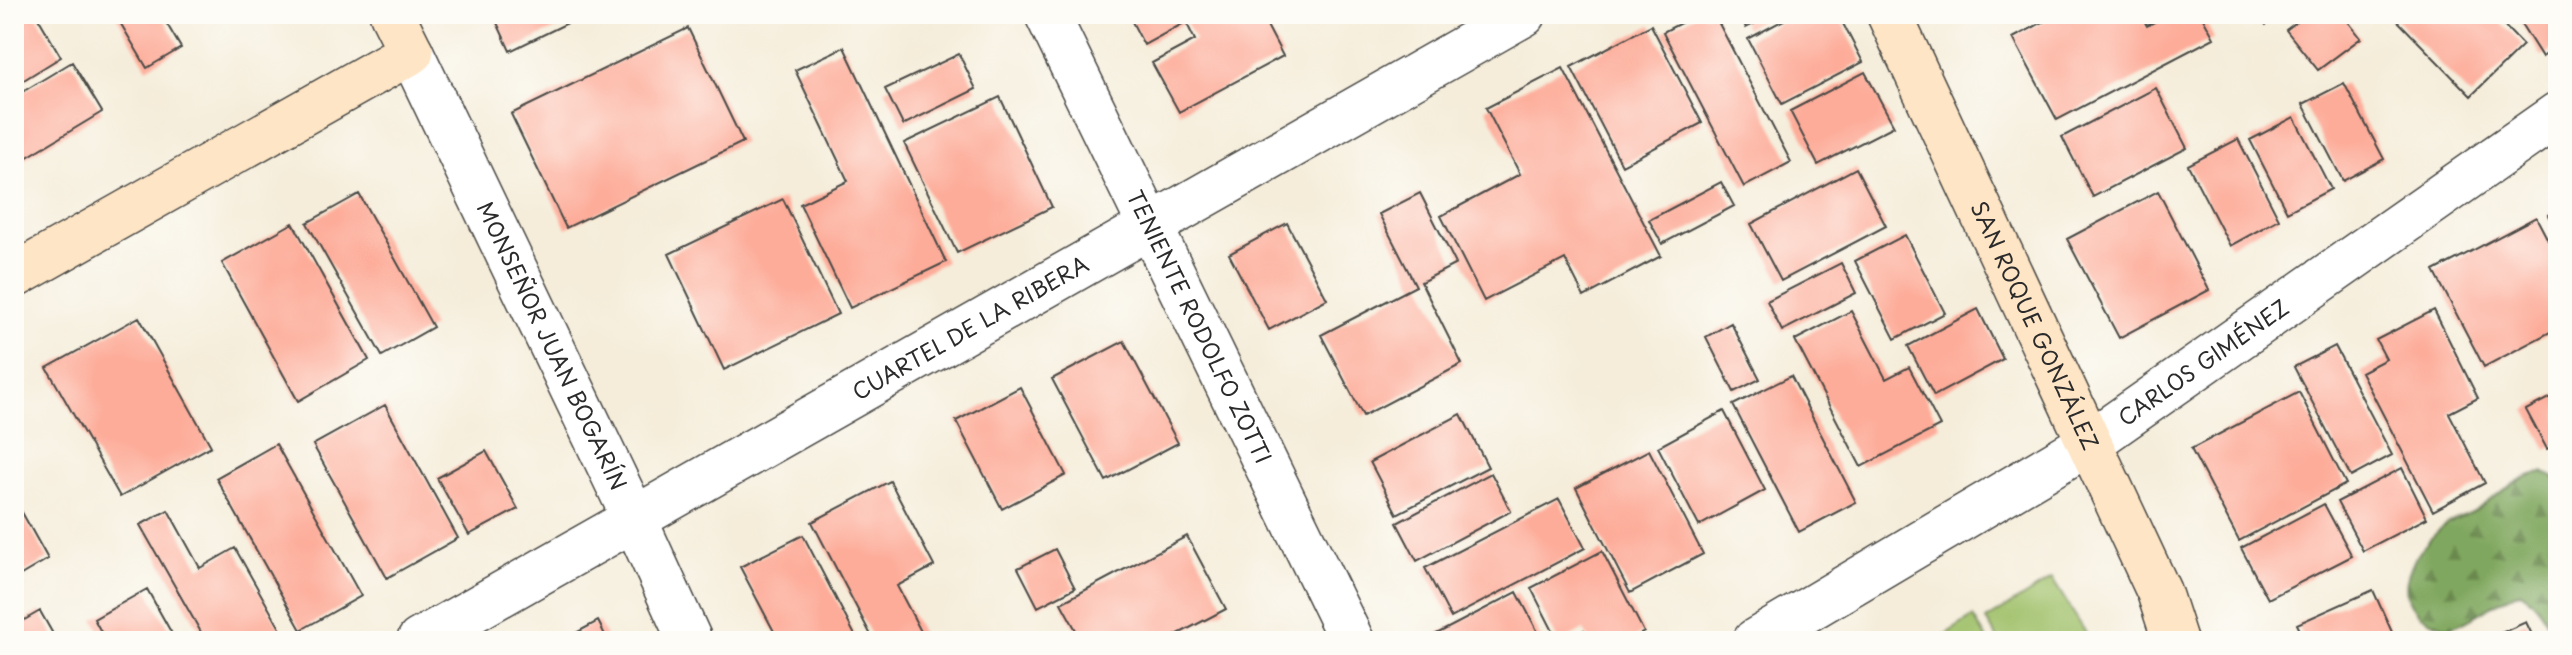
<svg xmlns="http://www.w3.org/2000/svg" width="2572" height="655" font-family="'Playpen Sans',sans-serif">
	<style>
		.green { fill: #a0c16a; stroke: #66764a; stroke-width: 2 }
		.forest { fill: url(#forest-firs); stroke: #566944; stroke-width: 2 }
		.building { fill: #fdac99 }
		.lines { fill: none; stroke-linecap: round; stroke-linejoin: round }
		.street-casing { stroke: #494845; stroke-width: 47 }
		.secondary-casing { stroke: #494845; stroke-width: 47 }
		.street { stroke: #fff; stroke-width: 44 }
		.secondary { stroke: #fee5c5; stroke-width: 44 }
		.labels { text-anchor: middle; stroke-width: 6; stroke-linejoin: round; paint-order: stroke }
		.street-label { font-size: 22px; fill: #2b2b2b; stroke: #fdfcf7 }
	</style>
	<defs>
		<pattern id="forest-firs" width="22" height="20" patternUnits="userSpaceOnUse" patternTransform="scale(2)"><rect width="22" height="20" fill="#80a75e"/><path d="M5 1l3.5 6h-7zM16 11l3.5 6h-7z" fill="#69884e"/></pattern>
	</defs>
	<rect width="100%" height="100%" fill="#fdfcf7"/>
	<filter id="ink" filterUnits="userSpaceOnUse"><feTurbulence type="fractalNoise" baseFrequency=".0125" numOctaves="2"/><feDisplacementMap in="SourceGraphic" scale="16" xChannelSelector="R" yChannelSelector="G"/><feConvolveMatrix kernelMatrix="1 2 1 2 8 2 1 2 1" color-interpolation-filters="sRGB"/></filter>
	<filter id="wash" filterUnits="userSpaceOnUse"><feTurbulence type="fractalNoise" baseFrequency=".006" numOctaves="4" result="noise"/><feDisplacementMap in="SourceGraphic" scale="32" xChannelSelector="R" yChannelSelector="G"/><feGaussianBlur stdDeviation="1.8" result="paint"/><feColorMatrix in="noise" values="0 0 0 0 0 0 0 0 0 0 0 0 0 0 0 0 0 1.4 0 .05"/><feComposite in="paint" operator="in"/></filter>
	<g filter="url(#wash)">
		<rect width="100%" height="100%" fill="#f5edda"/>
		<path class="green" d="M 2052,579 L 2091,641 L 1999,641 L 1986,620 Z
			M 1973,617 L 1988,641 L 1935,641 Z"/>
		<path class="forest" d="M 2543,472 L 2558,480 L 2558,641 L 2554,641 C 2547,620 2540,605 2521,592 C 2494,600 2474,620 2449,628 C 2436,623 2421,618 2413,606 C 2392,579 2426,539 2447,524 C 2456,518 2466,517 2475,511 C 2497,496 2516,477 2543,472 Z"/>
		<g id="blocks">
			<path class="building" d="M 14,14 L 36,14 L 61,57 L 14,86 Z
				M 115,14 L 161,14 L 181,48 L 147,68 Z
				M 493,14 L 586,14 L 510,51 Z
				M 1128,14 L 1261,14 L 1283,56 L 1179,112 L 1152,63 L 1195,40 L 1186,22 L 1144,45 Z
				M 1698,14 L 1714,14 L 1791,162 L 1744,187 L 1663,32 Z
				M 1739,14 L 1773,14 L 1746,28 Z
				M 1795,14 L 1838,14 L 1863,62 L 1782,104 L 1748,39 Z
				M 2058,14 L 2140,14 L 2147,26 L 2169,14 L 2201,14 L 2214,38 L 2057,120 L 2013,38 Z
				M 2257,14 L 2281,14 L 2266,25 Z
				M 2307,14 L 2342,14 L 2361,38 L 2318,70 L 2286,30 Z
				M 2391,14 L 2493,14 L 2523,45 L 2471,96 Z
				M 2515,14 L 2558,14 L 2558,47 L 2542,57 Z
				M 1651,25 L 1702,123 L 1622,165 L 1571,67 Z
				M 688,28 L 743,142 L 566,228 L 511,114 Z
				M 844,47 L 946,262 L 850,308 L 800,204 L 848,181 L 795,70 Z
				M 959,54 L 976,89 L 903,125 L 885,89 Z
				M 72,62 L 102,112 L 14,165 L 14,97 Z
				M 1563,68 L 1661,256 L 1584,297 L 1565,259 L 1484,301 L 1441,216 L 1520,174 L 1486,108 Z
				M 1865,72 L 1894,126 L 1818,165 L 1790,111 Z
				M 2344,83 L 2384,159 L 2343,181 L 2303,104 Z
				M 2156,88 L 2187,148 L 2093,197 L 2062,137 Z
				M 1000,97 L 1052,207 L 957,253 L 904,143 Z
				M 2294,117 L 2331,189 L 2287,212 L 2250,140 Z
				M 2238,139 L 2279,219 L 2230,246 L 2188,165 Z
				M 1856,168 L 1886,226 L 1781,281 L 1751,224 Z
				M 1721,182 L 1734,206 L 1662,244 L 1649,220 Z
				M 2158,191 L 2209,290 L 2119,338 L 2067,239 Z
				M 1420,193 L 1456,264 L 1421,282 L 1462,364 L 1363,416 L 1321,335 L 1416,286 L 1379,214 Z
				M 359,194 L 433,327 L 382,356 L 307,223 Z
				M 783,199 L 838,314 L 724,370 L 669,254 Z
				M 2558,210 L 2558,235 L 2548,215 Z
				M 2536,217 L 2558,259 L 2558,328 L 2484,367 L 2434,271 Z
				M 293,223 L 369,360 L 298,401 L 222,263 Z
				M 1287,223 L 1327,299 L 1269,330 L 1229,254 Z
				M 1905,235 L 1945,313 L 1895,339 L 1855,261 Z
				M 1841,263 L 1856,293 L 1782,331 L 1767,301 Z
				M 1978,309 L 2003,359 L 1934,396 L 1908,346 Z
				M 2434,310 L 2478,398 L 2449,413 L 2485,483 L 2433,511 L 2361,372 L 2386,359 L 2376,340 Z
				M 1851,311 L 1886,379 L 1909,367 L 1940,426 L 1861,467 L 1795,340 Z
				M 139,317 L 211,446 L 120,497 L 47,368 Z
				M 1731,323 L 1760,379 L 1734,392 L 1706,337 Z
				M 1124,341 L 1178,443 L 1106,481 L 1052,379 Z
				M 2335,346 L 2392,455 L 2351,477 L 2294,367 Z
				M 1791,376 L 1856,502 L 1799,532 L 1733,405 Z
				M 1020,387 L 1066,475 L 1002,509 L 956,421 Z
				M 2299,392 L 2346,484 L 2239,541 L 2191,449 Z
				M 2558,393 L 2558,444 L 2547,449 L 2526,410 Z
				M 385,405 L 458,538 L 387,578 L 313,445 Z
				M 1724,411 L 1765,490 L 1699,526 L 1658,447 Z
				M 1461,414 L 1488,467 L 1397,514 L 1370,462 Z
				M 276,444 L 361,596 L 301,630 L 216,478 Z
				M 1649,450 L 1703,554 L 1630,593 L 1576,488 Z
				M 486,451 L 518,509 L 469,535 L 437,478 Z
				M 2402,468 L 2427,518 L 2363,551 L 2337,502 Z
				M 1491,473 L 1511,511 L 1417,561 L 1397,523 Z
				M 890,481 L 934,566 L 897,586 L 926,641 L 874,641 L 812,522 Z
				M 14,498 L 48,559 L 14,579 Z
				M 1559,499 L 1585,548 L 1451,618 L 1425,568 Z
				M 2324,504 L 2352,556 L 2268,599 L 2241,548 Z
				M 168,510 L 200,568 L 235,548 L 281,630 L 261,641 L 206,641 L 140,525 Z
				M 803,535 L 858,641 L 779,641 L 740,567 Z
				M 1187,536 L 1226,609 L 1165,641 L 1082,641 L 1061,603 Z
				M 1055,549 L 1075,588 L 1038,607 L 1018,568 Z
				M 1602,551 L 1644,632 L 1628,641 L 1590,641 L 1584,630 L 1564,641 L 1558,641 L 1531,588 Z
				M 147,589 L 176,641 L 106,641 L 94,619 Z
				M 2373,590 L 2396,641 L 2305,641 L 2297,624 Z
				M 1517,592 L 1542,640 L 1539,641 L 1423,641 Z
				M 40,611 L 57,641 L 14,641 L 14,626 Z
				M 598,621 L 608,641 L 561,641 Z
				M 2526,622 L 2535,641 L 2483,641 Z"/>
		</g>
	</g>
	<g filter="url(#ink)">
		<use href="#blocks" fill-opacity="0" stroke="#494845" stroke-width="2"/>
		<g class="lines">
			<g class="street-casing">
				<g id="street">
					<path id="s1" d="M 1047,14 L 1352,641"/>
					<path id="s2" d="M 411,52 L 634,518 L 690,641"/>
					<path id="s3" d="M 419,641 L 1524,14"/>
					<path id="s4" d="M 1755,641 L 2089,443 L 2558,114"/>
				</g>
			</g>
			<g class="secondary-casing">
				<g id="secondary">
					<path id="s5" d="M 1889,14 L 2159,592 L 2175,641"/>
					<path d="M 14,276 L 411,52 L 392,14"/>
				</g>
			</g>
			<use href="#street" class="street"/>
			<use href="#secondary" class="secondary"/>
		</g>
	</g>
	<g class="labels">
		<g class="street-label">
			<text dy="8" stroke="none"><textPath href="#s3" startOffset="634">CUARTEL DE LA RIBERA</textPath></text>
			<text dy="8" stroke="none"><textPath href="#s1" startOffset="348">TENIENTE RODOLFO ZOTTI</textPath></text>
			<text dy="8" stroke="none"><textPath href="#s5" startOffset="344">SAN ROQUE GONZÁLEZ</textPath></text>
			<text dy="8" stroke="none"><textPath href="#s2" startOffset="326">MONSEÑOR JUAN BOGARÍN</textPath></text>
			<text dy="8" stroke="none"><textPath href="#s4" startOffset="528">CARLOS GIMÉNEZ</textPath></text>
		</g>
	</g>
	<rect width="2572" height="655" fill="none" stroke="#fdfcf7" stroke-width="48"/>
</svg>
